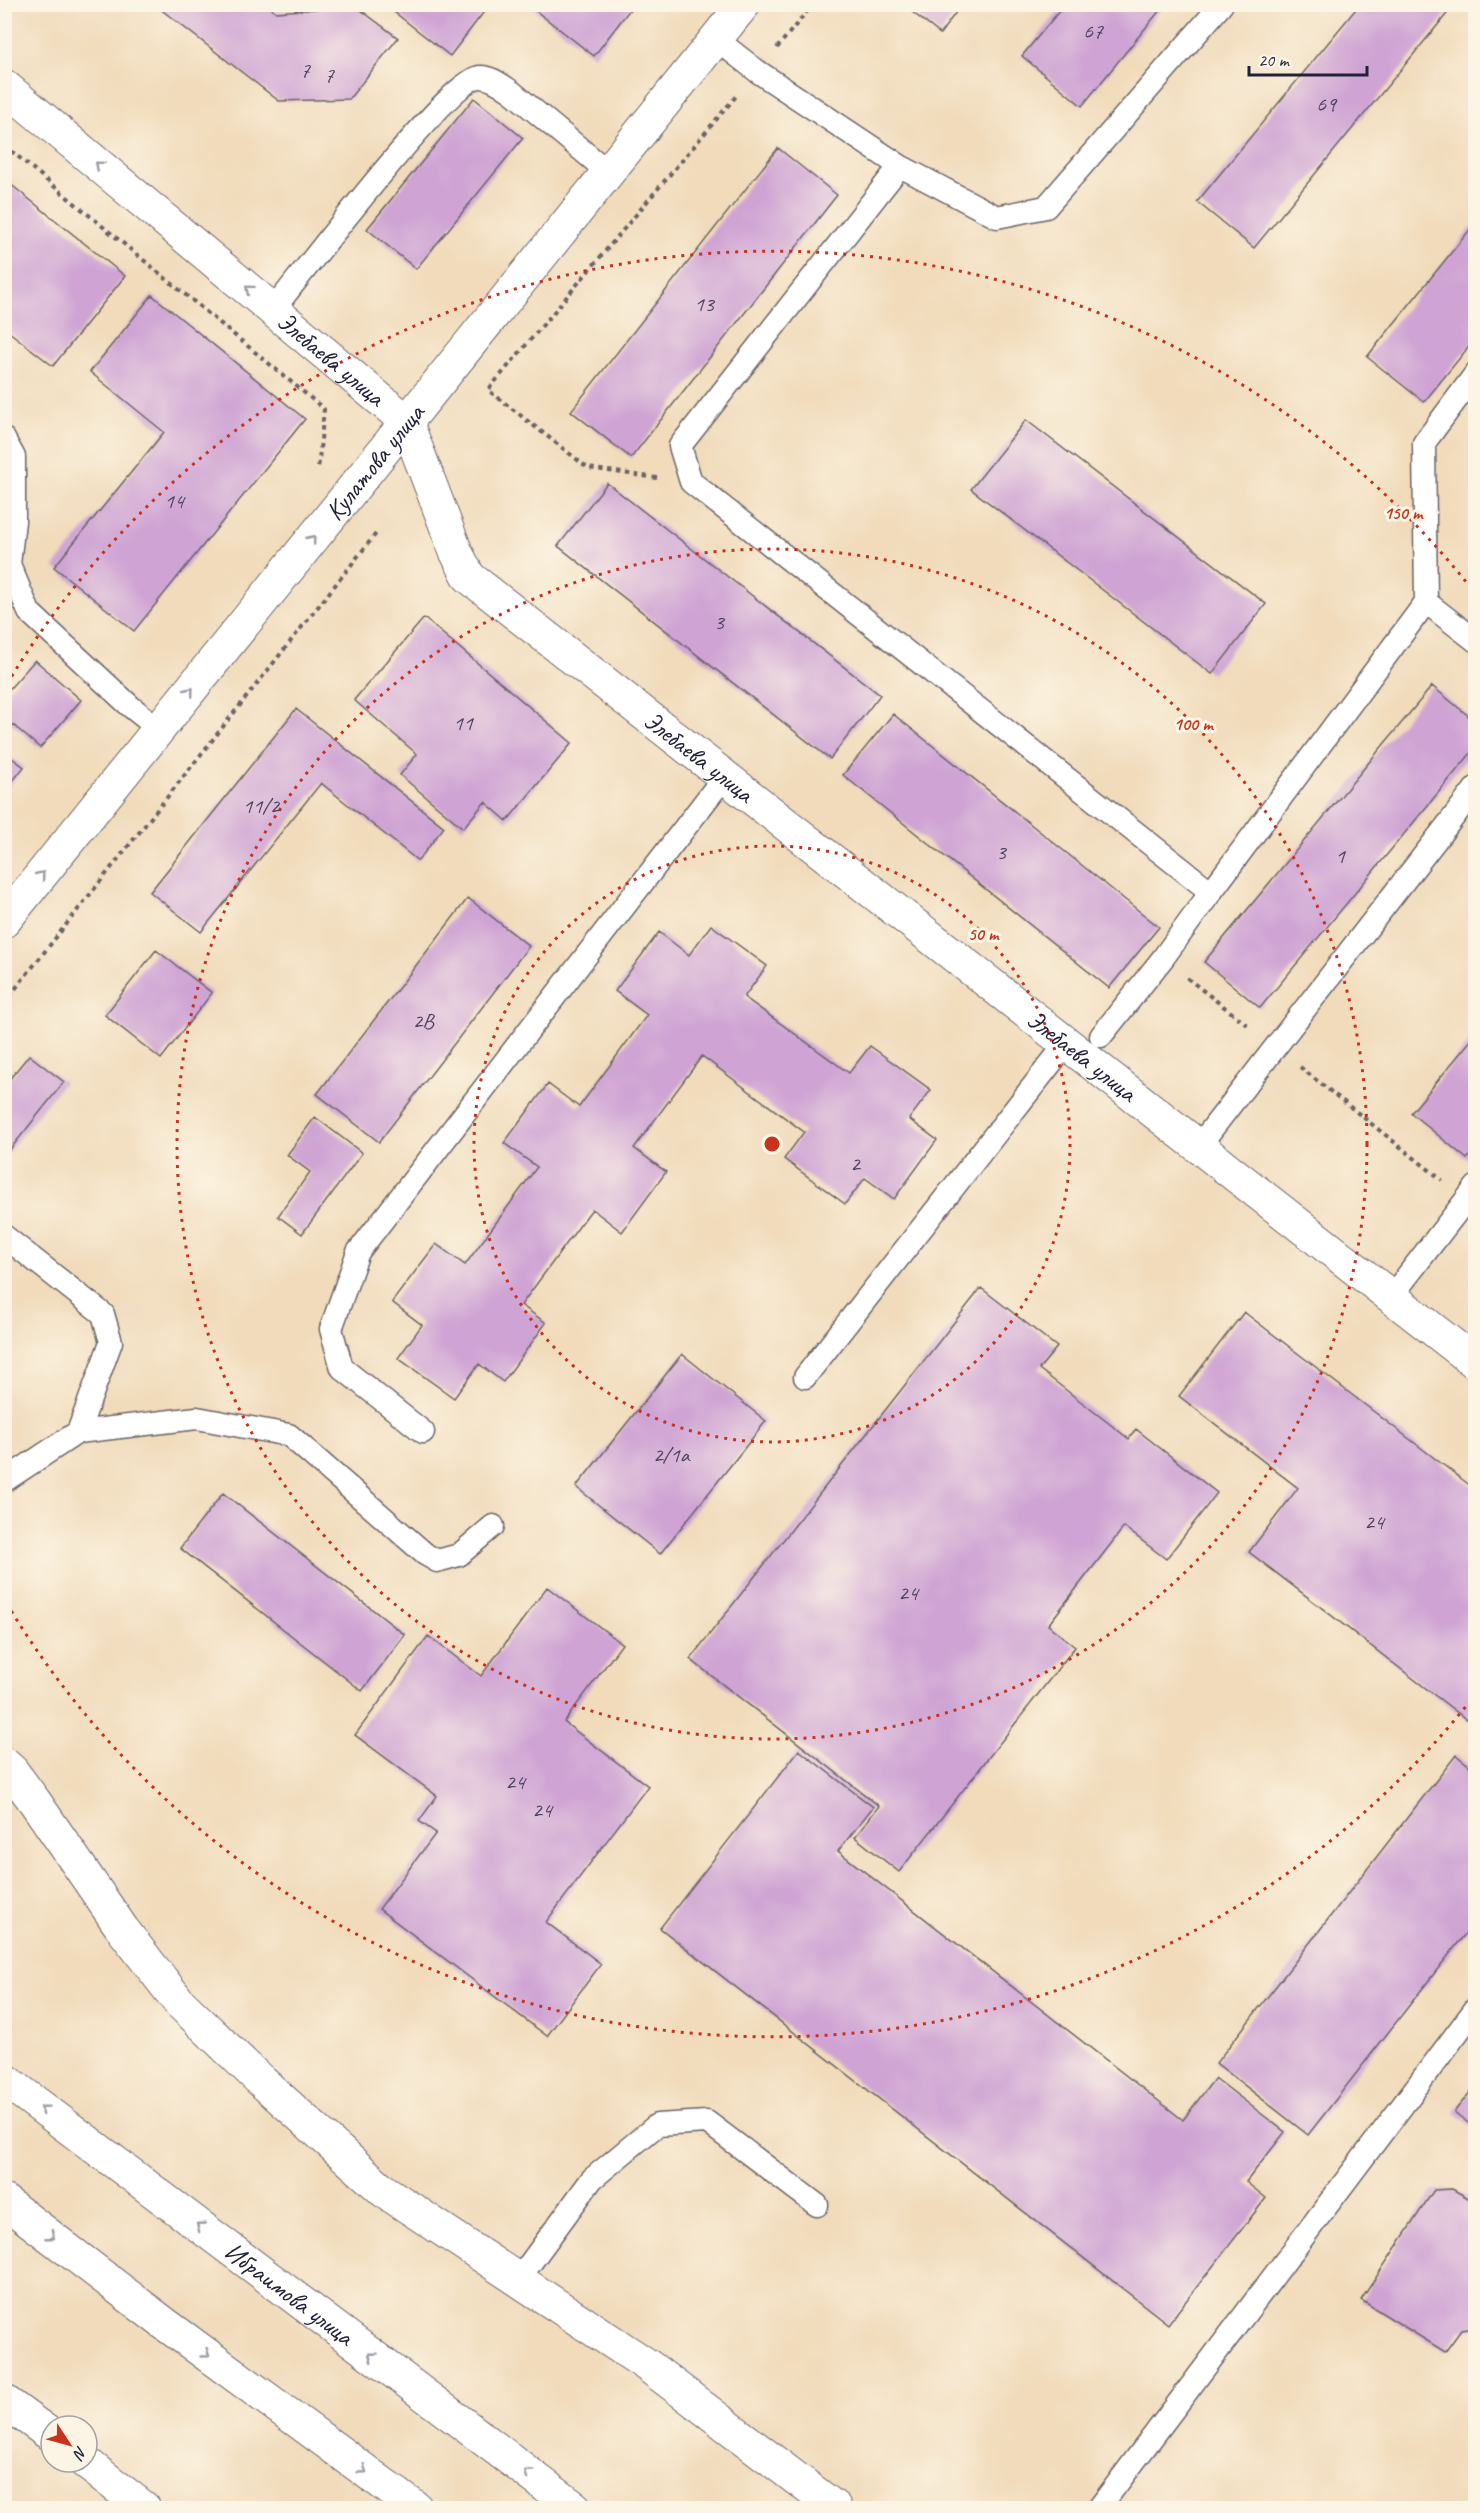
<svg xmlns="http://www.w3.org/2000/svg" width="1480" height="2513" font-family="Caveat,sans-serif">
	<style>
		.building { fill: #cfa4d4 }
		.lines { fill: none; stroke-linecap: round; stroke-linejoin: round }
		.lane-casing { stroke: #6a6368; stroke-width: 25 }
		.street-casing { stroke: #6a6368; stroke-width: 35 }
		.secondary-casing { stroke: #6a6368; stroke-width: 35 }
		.path { stroke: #6a6368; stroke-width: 4; stroke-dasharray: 4.5 4.5; stroke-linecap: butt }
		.lane { stroke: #fff; stroke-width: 22 }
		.street { stroke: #fff; stroke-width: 33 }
		.secondary { stroke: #fff; stroke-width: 33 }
		.oneway { stroke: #9c9ca7 }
		.ring { fill: none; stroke: #c8321e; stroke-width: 3; stroke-dasharray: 3 6 }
		.labels { text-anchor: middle; stroke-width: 6; stroke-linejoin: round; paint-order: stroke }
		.number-label { font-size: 22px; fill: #4d4261 }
		.street-label { font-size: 26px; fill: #22223b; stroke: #fcf5e5 }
		.centre { fill: #c8321e; stroke: #fcf5e5; stroke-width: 3 }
		.ring-label { font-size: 18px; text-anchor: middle; font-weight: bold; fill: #c8321e; stroke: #fcf5e5; stroke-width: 6; stroke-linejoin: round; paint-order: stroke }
	</style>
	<rect width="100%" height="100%" fill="#fcf5e5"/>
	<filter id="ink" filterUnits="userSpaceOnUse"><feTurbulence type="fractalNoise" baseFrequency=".0167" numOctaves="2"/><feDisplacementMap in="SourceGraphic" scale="12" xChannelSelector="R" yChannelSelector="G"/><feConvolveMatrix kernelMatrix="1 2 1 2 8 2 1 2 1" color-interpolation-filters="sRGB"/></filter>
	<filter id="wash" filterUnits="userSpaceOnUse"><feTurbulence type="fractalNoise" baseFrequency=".008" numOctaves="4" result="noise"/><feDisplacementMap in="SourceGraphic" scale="24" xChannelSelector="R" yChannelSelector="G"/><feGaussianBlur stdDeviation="1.35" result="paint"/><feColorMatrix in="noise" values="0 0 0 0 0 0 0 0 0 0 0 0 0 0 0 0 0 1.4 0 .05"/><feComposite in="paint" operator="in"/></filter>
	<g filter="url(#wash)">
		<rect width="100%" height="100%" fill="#f1dbbb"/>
		<g id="blocks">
			<path class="building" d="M 154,4 L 266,4 L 276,12 L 330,8 L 333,5 L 354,5 L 398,38 L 349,99 L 279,101 Z
				M 384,4 L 490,4 L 450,56 Z
				M 527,4 L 634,4 L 594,56 Z
				M 902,4 L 962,4 L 940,34 Z
				M 1065,4 L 1165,4 L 1082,106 L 1022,56 Z
				M 1360,4 L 1455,4 L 1254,248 L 1197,202 Z
				M 474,98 L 523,138 L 416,269 L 367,229 Z
				M 778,148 L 837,195 L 631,458 L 571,411 Z
				M 4,179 L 125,276 L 53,366 L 4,328 Z
				M 1476,222 L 1476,338 L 1424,402 L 1367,357 Z
				M 152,295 L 305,419 L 134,631 L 54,567 L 164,432 L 90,372 Z
				M 1026,420 L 1266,604 L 1212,674 L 971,489 Z
				M 607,483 L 880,695 L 830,759 L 558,546 Z
				M 424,618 L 572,743 L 507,821 L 485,802 L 463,828 L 400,775 L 417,754 L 354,700 Z
				M 35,660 L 81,700 L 40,748 L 4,717 L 4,695 Z
				M 1432,686 L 1476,722 L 1476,747 L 1260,1008 L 1204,962 Z
				M 296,709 L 444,827 L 418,861 L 321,783 L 201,932 L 150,892 Z
				M 893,714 L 1159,927 L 1109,988 L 843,775 Z
				M 4,752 L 24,767 L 4,792 Z
				M 468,898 L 529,946 L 379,1142 L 317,1094 Z
				M 711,925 L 767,966 L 744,997 L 849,1073 L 870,1046 L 931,1090 L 909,1119 L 937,1140 L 894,1199 L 865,1178 L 845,1204 L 784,1159 L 804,1132 L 702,1056 L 634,1148 L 666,1172 L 622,1232 L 592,1209 L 521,1305 L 546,1323 L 503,1382 L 479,1364 L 454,1398 L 398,1358 L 422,1325 L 392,1302 L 436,1244 L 465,1265 L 537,1167 L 504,1143 L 548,1084 L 579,1107 L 647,1015 L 615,991 L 659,932 L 689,955 Z
				M 156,950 L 212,993 L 161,1059 L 105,1015 Z
				M 1476,1034 L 1476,1149 L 1467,1159 L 1411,1113 Z
				M 29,1055 L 64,1082 L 4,1157 L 4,1086 Z
				M 315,1117 L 362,1153 L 302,1234 L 278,1216 L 310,1172 L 287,1155 Z
				M 981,1288 L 1057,1347 L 1039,1369 L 1129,1439 L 1136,1429 L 1217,1493 L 1166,1559 L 1124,1527 L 1048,1625 L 1075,1647 L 899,1872 L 855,1837 L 879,1806 L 690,1659 Z
				M 1244,1312 L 1476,1490 L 1476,1708 L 1467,1720 L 1249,1552 L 1298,1488 L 1179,1396 Z
				M 682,1354 L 766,1421 L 660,1554 L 576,1487 Z
				M 223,1493 L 405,1635 L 362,1691 L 180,1548 Z
				M 547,1587 L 622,1644 L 564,1722 L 648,1786 L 546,1922 L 601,1964 L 547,2036 L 379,1909 L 436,1833 L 419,1821 L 437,1796 L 355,1735 L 428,1636 L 481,1676 Z
				M 799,1750 L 873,1807 L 838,1851 L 1183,2120 L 1215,2078 L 1285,2132 L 1246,2182 L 1266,2198 L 1168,2324 L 660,1928 Z
				M 1456,1755 L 1476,1771 L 1476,1920 L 1308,2135 L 1216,2063 Z
				M 1476,2085 L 1476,2129 L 1454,2112 Z
				M 1452,2189 L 1470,2199 L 1476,2193 L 1476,2328 L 1461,2330 L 1445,2352 L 1361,2300 L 1434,2190 Z"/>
		</g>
	</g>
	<g filter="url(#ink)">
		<use href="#blocks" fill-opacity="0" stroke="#6a6368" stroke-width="1.5"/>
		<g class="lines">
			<g class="lane-casing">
				<path id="lane" d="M 716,39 L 757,71 L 900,166 L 680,446 L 691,482 L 1211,892 L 1163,958 L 1101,1036
					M 900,166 L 997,217 L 1046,207 L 1222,4
					M 273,310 C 302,274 447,82 479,77 C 491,76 503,86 512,92 L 608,172
					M 4,439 L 14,457 L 14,521 L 9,564 L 29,612 L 130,706 L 159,729
					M 1426,602 L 1476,641
					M 1211,892 L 1426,602 L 1424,443 L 1476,373
					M 1198,1147 L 1476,788
					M 4,1236 L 103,1314 L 111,1342 L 78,1432
					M 1391,1297 L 1476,1187
					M 805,1377 L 1066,1044
					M 423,1432 L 342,1368 L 331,1329 L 358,1252 L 724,777
					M 4,1481 L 78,1432 L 197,1418 L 289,1435 L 425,1554 L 437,1561 L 459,1555 L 493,1526
					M 518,2280 L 592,2179 L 657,2125 L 707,2122 L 817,2205
					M 1099,2508 L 1476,2008"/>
			</g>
			<g class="street-casing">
				<g id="street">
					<path id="s1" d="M 406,421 L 456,552 L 469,577 L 1476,1363"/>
				</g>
			</g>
			<g class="secondary-casing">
				<g id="secondary">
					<path id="s2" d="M 4,86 L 406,421"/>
					<path id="s3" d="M 4,921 L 744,4"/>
					<path d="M 4,1764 L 12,1771 L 35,1802 L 123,1930 L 179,2002 L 259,2079 L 384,2191 L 647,2365 L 835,2508"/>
					<path id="s4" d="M 4,2079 L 575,2508"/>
					<path d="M 4,2201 L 165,2324 L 416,2508"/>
					<path d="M 4,2401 L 51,2435"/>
					<path d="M 85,2462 L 144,2508"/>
				</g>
			</g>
			<path class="path" d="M 777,48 L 813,4
				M 4,145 L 324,409 L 318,470
				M 657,478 L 588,468 L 488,390 L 737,95
				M 1187,978 L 1250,1027
				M 4,1003 L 378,531
				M 1300,1067 L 1442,1180"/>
			<use href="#lane" class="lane"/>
			<use href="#street" class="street"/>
			<use href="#secondary" class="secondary"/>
		</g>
		<defs><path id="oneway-chevron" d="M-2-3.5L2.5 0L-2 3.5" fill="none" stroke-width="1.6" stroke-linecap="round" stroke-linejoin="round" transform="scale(1.5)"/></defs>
		<g class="oneway">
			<use href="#oneway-chevron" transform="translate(99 165) rotate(-140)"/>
			<use href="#oneway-chevron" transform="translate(249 289) rotate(-140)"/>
			<use href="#oneway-chevron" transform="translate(312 539) rotate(-51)"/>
			<use href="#oneway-chevron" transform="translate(190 691) rotate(-51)"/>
			<use href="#oneway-chevron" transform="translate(41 875) rotate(-51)"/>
			<use href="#oneway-chevron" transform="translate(44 2109) rotate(-143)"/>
			<use href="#oneway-chevron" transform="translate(200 2226) rotate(-143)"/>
			<use href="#oneway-chevron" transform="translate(51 2236) rotate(38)"/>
			<use href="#oneway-chevron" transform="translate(206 2354) rotate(36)"/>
			<use href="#oneway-chevron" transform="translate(372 2356) rotate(-143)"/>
			<use href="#oneway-chevron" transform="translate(363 2470) rotate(36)"/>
			<use href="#oneway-chevron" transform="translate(528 2473) rotate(-143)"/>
		</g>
	</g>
	<g class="ring">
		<circle cx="772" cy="1144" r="298"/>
		<circle cx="772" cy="1144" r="595"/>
		<path d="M1471 1700A893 893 0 0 1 7 1604M7 684A893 893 0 0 1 1471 588"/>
	</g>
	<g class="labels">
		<g class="number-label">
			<text x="1093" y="38">67</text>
			<text x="305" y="77">7</text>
			<text x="329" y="82">7</text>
			<text x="1326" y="111">69</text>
			<text x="704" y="311">13</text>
			<text x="174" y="508">14</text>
			<text x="719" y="629">3</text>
			<text x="463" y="730">11</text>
			<text x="261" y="813">11/2</text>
			<text x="1001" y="859">3</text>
			<text x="1340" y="863">1</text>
			<text x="423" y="1028">2В</text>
			<text x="855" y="1171">2</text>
			<text x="671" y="1462">2/1а</text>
			<text x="1374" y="1529">24</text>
			<text x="908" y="1600">24</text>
			<text x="515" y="1789">24</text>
			<text x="542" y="1817">24</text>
		</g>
		<g class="street-label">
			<text dy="9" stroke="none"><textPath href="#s2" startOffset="426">Элебаева улица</textPath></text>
			<text dy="9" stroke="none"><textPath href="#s3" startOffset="590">Кулатова улица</textPath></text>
			<text dy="9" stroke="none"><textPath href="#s1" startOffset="460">Элебаева улица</textPath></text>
			<text dy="9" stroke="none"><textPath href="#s1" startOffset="946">Элебаева улица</textPath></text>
			<text dy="9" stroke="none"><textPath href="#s4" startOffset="357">Ибраимова улица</textPath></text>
		</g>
	</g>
	<circle cx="772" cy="1144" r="9" class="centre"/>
	<g class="ring-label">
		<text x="1403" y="519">150 m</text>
		<text x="1193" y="730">100 m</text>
		<text x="983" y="940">50 m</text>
	</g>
	<rect width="1480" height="2513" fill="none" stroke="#fcf5e5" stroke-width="24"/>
	<g transform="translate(69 2444) rotate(126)"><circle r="28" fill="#fcf5e5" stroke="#a5a1a1" stroke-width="1.5"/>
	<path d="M0-4.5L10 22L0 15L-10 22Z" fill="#c8321e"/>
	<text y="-9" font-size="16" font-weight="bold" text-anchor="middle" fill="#22223b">N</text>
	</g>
	<path d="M1249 66v9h118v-9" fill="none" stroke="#22223b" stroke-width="3"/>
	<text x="1258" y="66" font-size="18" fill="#22223b" stroke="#fcf5e5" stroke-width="4.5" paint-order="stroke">20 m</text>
</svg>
